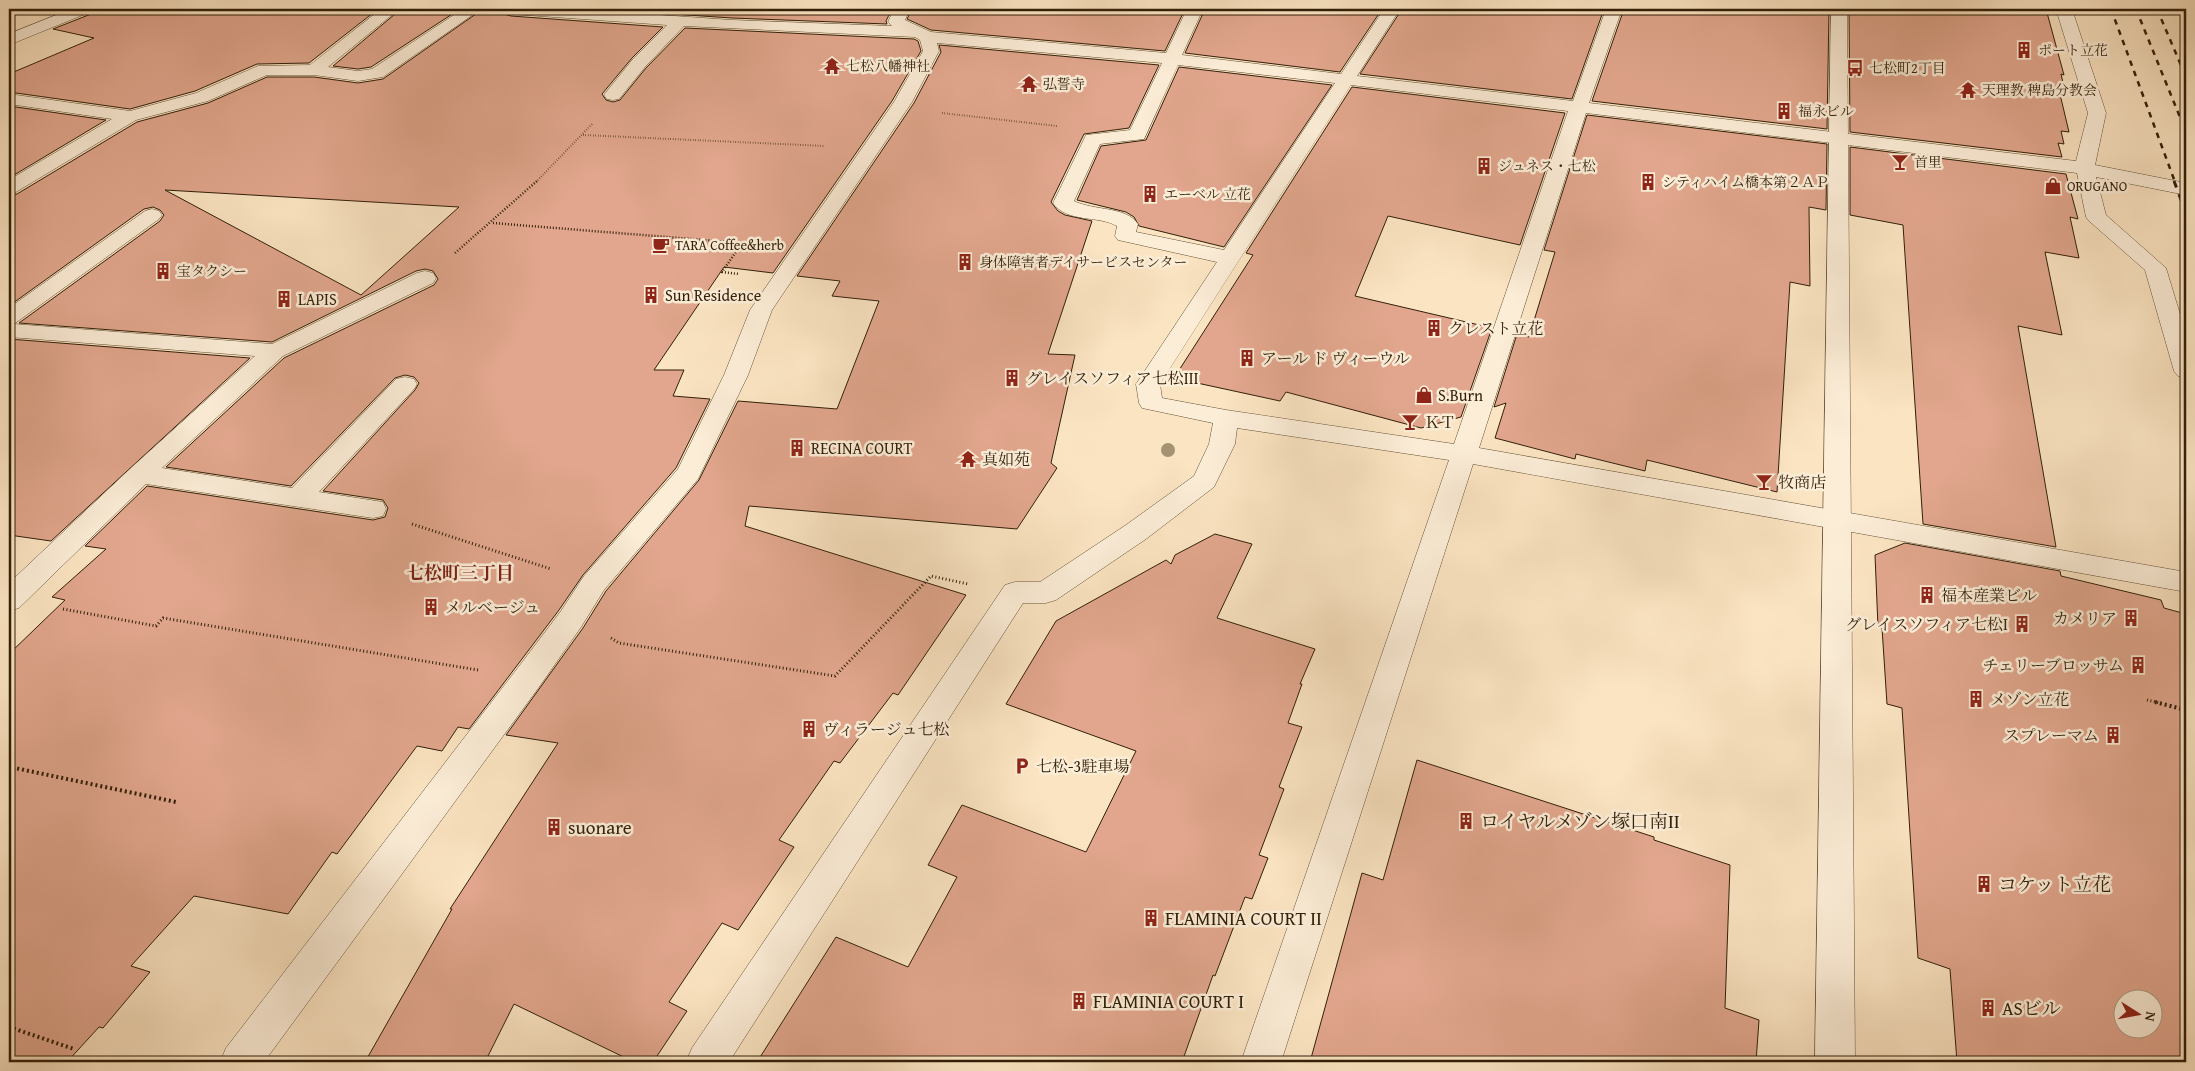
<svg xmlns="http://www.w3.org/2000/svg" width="2195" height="1071" font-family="'Gentium Book Plus','Noto Serif JP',serif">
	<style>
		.building { fill: #e1a68d; stroke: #311f09; fill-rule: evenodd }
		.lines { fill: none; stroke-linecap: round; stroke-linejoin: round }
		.minor-casing { stroke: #645037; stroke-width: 1 }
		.tertiary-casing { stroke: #645037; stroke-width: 1 }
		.path-far3 { stroke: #311f09; stroke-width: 2; stroke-dasharray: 0.5 2; stroke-linecap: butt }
		.path-far2 { stroke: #311f09; stroke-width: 2.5; stroke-dasharray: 1 2; stroke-linecap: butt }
		.path-far1 { stroke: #311f09; stroke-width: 3; stroke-dasharray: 1 2.5; stroke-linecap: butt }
		.path { stroke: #311f09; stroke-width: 4; stroke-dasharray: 2 3; stroke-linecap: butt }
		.minor { fill: #fcedd7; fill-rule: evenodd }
		.tertiary { fill: #fcedd7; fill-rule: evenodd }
		.rail-far1 { stroke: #311f09; stroke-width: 2.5; stroke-dasharray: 5.5 5.5; stroke-linecap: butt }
		.rail { stroke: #311f09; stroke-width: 3; stroke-dasharray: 7 7; stroke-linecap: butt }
		.tree { fill: #a49373 }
		.labels { text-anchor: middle; stroke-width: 5; stroke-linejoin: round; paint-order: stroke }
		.far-poi-label { font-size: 14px; fill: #311f09; stroke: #fcedd7; text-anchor: start }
		.poi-label { font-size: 16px; fill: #311f09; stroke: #fcedd7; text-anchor: start }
		.neighbourhood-label { font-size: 18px; font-weight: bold; fill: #7a1f14; stroke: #fcedd7 }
		.near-poi-label { font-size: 19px; fill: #311f09; stroke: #fcedd7; text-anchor: start }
	</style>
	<rect width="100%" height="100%" fill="#fbe4c2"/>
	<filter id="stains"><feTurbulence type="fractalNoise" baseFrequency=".004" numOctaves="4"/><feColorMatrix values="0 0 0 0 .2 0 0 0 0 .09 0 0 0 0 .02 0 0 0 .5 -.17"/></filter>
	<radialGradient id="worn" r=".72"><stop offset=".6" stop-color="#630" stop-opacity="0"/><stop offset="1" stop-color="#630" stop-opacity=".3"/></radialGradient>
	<path class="building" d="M 94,9 L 378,9 L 309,63 L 257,64 L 195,91 L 130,109 L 9,92 L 9,74 L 94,38 L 53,29 L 91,14 Z
		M 401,9 L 460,9 L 371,67 L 358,69 L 333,66 Z
		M 483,9 L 501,9 L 504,14 L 511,16 L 663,27 L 632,58 L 602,94 L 606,100 L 613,102 L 620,100 L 646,68 L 685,28 L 914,39 L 918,41 L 921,51 L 892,101 L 773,273 L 724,267 L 654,370 L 684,370 L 673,396 L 710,399 L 676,468 L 583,575 L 559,610 L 469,729 L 458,727 L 442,751 L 417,746 L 337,854 L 332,852 L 288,914 L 194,896 L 131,966 L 150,972 L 103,1028 L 99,1027 L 67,1062 L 9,1062 L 9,654 L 65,600 L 52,597 L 106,549 L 85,546 L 147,486 L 373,520 L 385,517 L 388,508 L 383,500 L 323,491 L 415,390 L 419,383 L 414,377 L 405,375 L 395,378 L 291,486 L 166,467 L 284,358 L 434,285 L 438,279 L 433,271 L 425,269 L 416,271 L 272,342 L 19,323 L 160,221 L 164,215 L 160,210 L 153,207 L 144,209 L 9,306 L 9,196 L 17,194 L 137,122 L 208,103 L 267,77 L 314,77 L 358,83 L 383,79 ZM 165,190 L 459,207 L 361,295 Z
		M 597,9 L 892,9 L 886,21 L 887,24 L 732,18 Z
		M 912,9 L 1185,9 L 1165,51 L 931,30 L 907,19 Z
		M 1205,9 L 1382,9 L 1340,72 L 1185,53 Z
		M 1402,9 L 1604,9 L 1572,99 L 1360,74 Z
		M 1624,9 L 1829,9 L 1827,129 L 1592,101 Z
		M 1849,9 L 2046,9 L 2064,75 L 2061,74 L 2065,91 L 2059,90 L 2069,132 L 2061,131 L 2064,144 L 2058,143 L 2062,157 L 1850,132 Z
		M 939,45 L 1159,65 L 1129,128 L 1084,134 L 1051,202 L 1058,211 L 1065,215 L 1092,221 L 1048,354 L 1075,355 L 1051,463 L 1057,468 L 1017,529 L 749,506 L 745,526 L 966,595 L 898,695 L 893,693 L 840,763 L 834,761 L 779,840 L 794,847 L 738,930 L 722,923 L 669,1002 L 687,1011 L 653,1062 L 634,1062 L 514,1004 L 485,1062 L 365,1062 L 452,909 L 450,909 L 558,743 L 506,735 L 583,628 L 606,591 L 699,480 L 738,401 L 837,409 L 879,301 L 832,296 L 840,281 L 797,276 L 914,103 L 941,52 Z
		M 1179,67 L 1332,85 L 1224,247 L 1139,226 L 1134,217 L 1126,212 L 1077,200 L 1101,146 L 1146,140 Z
		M 1352,87 L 1565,113 L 1520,245 L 1388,216 L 1355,296 L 1492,328 L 1461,417 L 1421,428 L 1286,392 L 1280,401 L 1174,378 L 1253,255 L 1246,253 Z
		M 9,106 L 106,120 L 9,178 Z
		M 1587,115 L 1827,144 L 1826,210 L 1809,207 L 1810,286 L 1790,282 L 1777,492 L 1647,460 L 1645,471 L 1576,454 L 1575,459 L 1495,438 L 1506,403 L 1494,407 L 1517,334 L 1529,337 L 1555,252 L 1544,250 Z
		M 1850,147 L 2066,174 L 2078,219 L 2070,217 L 2079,258 L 2045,252 L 2062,335 L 2018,326 L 2056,547 L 1923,524 L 1903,225 L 1850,215 Z
		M 9,339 L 250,358 L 51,541 L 9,535 Z
		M 1215,534 L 1252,544 L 1217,618 L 1315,649 L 1300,684 L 1302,684 L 1288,723 L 1302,727 L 1279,787 L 1284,789 L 1259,855 L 1268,858 L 1252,899 L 1245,897 L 1215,976 L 1213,975 L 1182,1062 L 757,1062 L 836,937 L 908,967 L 957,877 L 928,865 L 962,805 L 1086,852 L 1136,751 L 1006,704 L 1056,621 L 1166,560 L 1171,564 L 1175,555 Z
		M 1905,543 L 2060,571 L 2061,576 L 2161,600 L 2164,608 L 2186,614 L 2186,1062 L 1957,1062 L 1950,969 L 1918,958 L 1902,708 L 1887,704 L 1882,628 L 1878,627 L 1875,555 ZM 2122,998 L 2152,998 L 2152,1028 L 2122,1028 Z
		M 1417,760 L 1654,837 L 1654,840 L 1730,865 L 1725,1008 L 1759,1020 L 1756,1062 L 1310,1062 L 1362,873 L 1383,880 Z"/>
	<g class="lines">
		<g class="minor-casing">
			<path id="minor" d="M 71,9 L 92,9 L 90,12 L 9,45 L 9,34 Z
				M 381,9 L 399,9 L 328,67 L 358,71 L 372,69 L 463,9 L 481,9 L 383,77 L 358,81 L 314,75 L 267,75 L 208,101 L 136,120 L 16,192 L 9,194 L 9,180 L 112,119 L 9,104 L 9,94 L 130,111 L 196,93 L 258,66 L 310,65 Z
				M 503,9 L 573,9 L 732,20 L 892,26 L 888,22 L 894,9 L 910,9 L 905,20 L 931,32 L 1166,53 L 1187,9 L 1203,9 L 1182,55 L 1341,74 L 1384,9 L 1400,9 L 1357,76 L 1573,101 L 1606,9 L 1622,9 L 1589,103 L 2076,161 L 2088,113 L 2056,9 L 2072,9 L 2106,113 L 2095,165 L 2186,183 L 2186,195 L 2096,177 L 2106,215 L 2166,268 L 2186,334 L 2186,378 L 2178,376 L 2174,371 L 2145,270 L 2089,221 L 2086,217 L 2077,173 L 1586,113 L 1479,448 L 2186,572 L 2186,592 L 1473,464 L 1281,1062 L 1241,1062 L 1449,460 L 1237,428 L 1235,444 L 1214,487 L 1146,539 L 1056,600 L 1046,603 L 1023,603 L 729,1062 L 686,1062 L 692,1048 L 1005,585 L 1015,582 L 1040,582 L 1126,525 L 1194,476 L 1209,444 L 1213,423 L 1142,408 L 1139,403 L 1136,384 L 1217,262 L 1118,240 L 1115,236 L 1117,226 C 1098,215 1067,223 1053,203 L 1086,135 L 1130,130 L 1162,63 L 937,43 L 939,51 L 912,102 L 772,310 L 748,375 L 698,479 L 604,590 L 581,627 L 539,687 L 264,1062 L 220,1062 L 226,1048 L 517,669 L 561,611 L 584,576 L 678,469 L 724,375 L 750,310 L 894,102 L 923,51 L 920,40 L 915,37 L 684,26 L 645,67 L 619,99 L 613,100 L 607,99 L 604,95 L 607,91 L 633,59 L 667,25 L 511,14 L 505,12 ZM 1178,65 L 1335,83 L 1224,250 L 1136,232 L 1138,224 C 1126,206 1094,211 1074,201 L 1100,144 L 1144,139 ZM 1351,85 L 1568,111 L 1454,444 L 1226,410 L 1162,398 L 1160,384 Z
				M 152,209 L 159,211 L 162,215 L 159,219 L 14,324 L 272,344 L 417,273 L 425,271 L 433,273 L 436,278 L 433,283 L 283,356 L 162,468 L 292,488 L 396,379 L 405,377 L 414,379 L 417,384 L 414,389 L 319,492 L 383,502 L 386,509 L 383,516 L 373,518 L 146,484 L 19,608 L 9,611 L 9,583 L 131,468 L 255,356 L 9,337 L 9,308 L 145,211 Z"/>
		</g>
		<g class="tertiary-casing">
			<path id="tertiary" d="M 1831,9 L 1847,9 L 1855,1062 L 1815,1062 Z"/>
		</g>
		<path class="path-far3" d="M 942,113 L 1057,126
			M 583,135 L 825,146
			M 536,182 L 592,124"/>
		<path class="path-far2" d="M 493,223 L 742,243 L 722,272 L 739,274
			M 455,253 L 537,181"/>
		<path class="path-far1" d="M 412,524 L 551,569
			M 63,609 L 156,626 L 163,618 L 478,670
			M 611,638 L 619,643 L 835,676 L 931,576 L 968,584
			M 2147,700 L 2160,703"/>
		<path class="path" d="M 2155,702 L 2186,710
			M 9,773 L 15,768 L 176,802
			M 9,1027 L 74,1049"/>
		<use href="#minor" class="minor"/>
		<use href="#tertiary" class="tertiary"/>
		<path class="rail-far1" d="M 2111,9 L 2175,182
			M 2136,9 L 2186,132
			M 2157,9 L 2186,77
			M 2184,9 L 2186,14"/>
		<path class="rail" d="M 2174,181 L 2186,213"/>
	</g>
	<circle class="tree" cx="1168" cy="450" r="7"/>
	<defs>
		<g id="building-bare" transform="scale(1.35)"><path d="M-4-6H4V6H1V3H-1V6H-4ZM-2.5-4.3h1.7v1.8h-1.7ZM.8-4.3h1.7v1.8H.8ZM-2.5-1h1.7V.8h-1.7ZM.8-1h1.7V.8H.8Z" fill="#8f2418" stroke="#fcedd7" stroke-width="2.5" paint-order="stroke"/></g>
		<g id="temple-bare" transform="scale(1.35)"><path d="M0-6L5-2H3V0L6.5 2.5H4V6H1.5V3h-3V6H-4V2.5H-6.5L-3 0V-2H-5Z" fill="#8f2418" stroke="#fcedd7" stroke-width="2.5" paint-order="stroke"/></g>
		<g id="bus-bare" transform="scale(1.35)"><path d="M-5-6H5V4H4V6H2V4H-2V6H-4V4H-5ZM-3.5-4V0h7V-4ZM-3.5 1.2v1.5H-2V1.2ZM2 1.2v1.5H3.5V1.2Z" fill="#8f2418" stroke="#fcedd7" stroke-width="2.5" paint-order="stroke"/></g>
		<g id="bar-bare" transform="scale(1.35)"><path d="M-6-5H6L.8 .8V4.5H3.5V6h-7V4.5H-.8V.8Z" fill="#8f2418" stroke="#fcedd7" stroke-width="2.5" paint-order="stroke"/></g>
		<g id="shop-bare" transform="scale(1.35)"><path d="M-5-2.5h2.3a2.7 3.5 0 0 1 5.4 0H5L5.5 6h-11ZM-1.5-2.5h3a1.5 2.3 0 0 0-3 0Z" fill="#8f2418" stroke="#fcedd7" stroke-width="2.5" paint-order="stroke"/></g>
		<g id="cafe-bare" transform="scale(1.35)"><path d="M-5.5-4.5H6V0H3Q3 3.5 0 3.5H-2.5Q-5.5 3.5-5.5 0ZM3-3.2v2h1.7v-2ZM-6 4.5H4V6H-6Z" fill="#8f2418" stroke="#fcedd7" stroke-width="2.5" paint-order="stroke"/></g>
		<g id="parking-bare" transform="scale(1.35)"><path d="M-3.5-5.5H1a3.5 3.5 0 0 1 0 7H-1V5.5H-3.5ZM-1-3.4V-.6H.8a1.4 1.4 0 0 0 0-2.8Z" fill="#8f2418" stroke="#fcedd7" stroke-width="2.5" paint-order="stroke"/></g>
	</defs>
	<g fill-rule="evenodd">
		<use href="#building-bare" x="2024" y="50"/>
		<use href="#temple-bare" x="832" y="66"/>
		<use href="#bus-bare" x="1855" y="68"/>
		<use href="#temple-bare" x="1029" y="84"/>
		<use href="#temple-bare" x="1968" y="90"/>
		<use href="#building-bare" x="1784" y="111"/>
		<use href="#bar-bare" x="1900" y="162"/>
		<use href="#building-bare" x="1484" y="166"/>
		<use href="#building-bare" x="1648" y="182"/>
		<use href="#shop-bare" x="2053" y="186"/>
		<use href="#building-bare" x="1150" y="194"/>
		<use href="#cafe-bare" x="661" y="245"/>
		<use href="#building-bare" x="965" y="262"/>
		<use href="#building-bare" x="163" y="271"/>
		<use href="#building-bare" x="651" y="295"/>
		<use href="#building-bare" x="284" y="299"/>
		<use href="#building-bare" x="1434" y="328"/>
		<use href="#building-bare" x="1247" y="358"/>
		<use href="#building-bare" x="1012" y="378"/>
		<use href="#shop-bare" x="1424" y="395"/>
		<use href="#bar-bare" x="1410" y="422"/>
		<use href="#building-bare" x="797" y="448"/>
		<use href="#temple-bare" x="968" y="459"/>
		<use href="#bar-bare" x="1764" y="482"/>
		<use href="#building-bare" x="1927" y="595"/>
		<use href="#building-bare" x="431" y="607"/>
		<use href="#building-bare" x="2131" y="618"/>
		<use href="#building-bare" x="2022" y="624"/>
		<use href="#building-bare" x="2138" y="665"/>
		<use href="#building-bare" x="1976" y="699"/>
		<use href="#building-bare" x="809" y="729"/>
		<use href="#building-bare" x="2113" y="735"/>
		<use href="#parking-bare" x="1022" y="766"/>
		<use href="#building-bare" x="1466" y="821"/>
		<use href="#building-bare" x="554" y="827"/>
		<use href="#building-bare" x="1984" y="884"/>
		<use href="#building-bare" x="1151" y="918"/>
		<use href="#building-bare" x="1079" y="1001"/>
		<use href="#building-bare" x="1988" y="1008"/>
	</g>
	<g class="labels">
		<g class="far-poi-label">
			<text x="2038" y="55">ポート立花</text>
			<text x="846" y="71">七松八幡神社</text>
			<text x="1869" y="73">七松町2丁目</text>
			<text x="1043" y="89">弘誓寺</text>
			<text x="1982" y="95">天理教 稗島分教会</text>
			<text x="1798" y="116">福永ビル</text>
			<text x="1914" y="167">首里</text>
			<text x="1498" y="171">ジュネス・七松</text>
			<text x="1662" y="187">シティハイム橋本第２ＡＰ</text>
			<text x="2067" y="191">ORUGANO</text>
			<text x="1164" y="199">エーベル 立花</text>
			<text x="675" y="250">TARA Coffee&amp;herb</text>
			<text x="979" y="267">身体障害者デイサービスセンター</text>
			<text x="177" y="276">宝タクシー</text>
		</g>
		<g class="poi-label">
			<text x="665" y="301">Sun Residence</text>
			<text x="298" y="305">LAPIS</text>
			<text x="1448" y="334">クレスト立花</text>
			<text x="1261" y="364">アール ド ヴィーウル</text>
			<text x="1026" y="384">グレイスソフィア七松Ⅲ</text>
			<text x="1438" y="401">S.Burn</text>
			<text x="1424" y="428">ＫＴ</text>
			<text x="811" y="454">RECINA COURT</text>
			<text x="982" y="465">真如苑</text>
			<text x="1778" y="488">牧商店</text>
			<text x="1941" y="601">福本産業ビル</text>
			<text x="445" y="613">メルベージュ</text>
			<text x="2117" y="624" text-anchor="end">カメリア</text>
			<text x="2008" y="630" text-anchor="end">グレイスソフィア七松Ⅰ</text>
			<text x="2124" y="671" text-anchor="end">チェリーブロッサム</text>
			<text x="1990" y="705">メゾン立花</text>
			<text x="823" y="735">ヴィラージュ七松</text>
			<text x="2099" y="741" text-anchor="end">スプレーマム</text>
			<text x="1036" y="772">七松-3駐車場</text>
		</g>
		<g class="neighbourhood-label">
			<text x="460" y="579">七松町三丁目</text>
		</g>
		<g class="near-poi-label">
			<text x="1480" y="828">ロイヤルメゾン塚口南Ⅱ</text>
			<text x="568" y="834">suonare</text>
			<text x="1998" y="891">コケット立花</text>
			<text x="1165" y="925">FLAMINIA COURT Ⅱ</text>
			<text x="1093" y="1008">FLAMINIA COURT Ⅰ</text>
			<text x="2002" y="1015">ASビル</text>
		</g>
	</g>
	<rect width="2195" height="1071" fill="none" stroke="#fbe4c2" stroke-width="30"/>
	<rect x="10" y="10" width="2175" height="1051" fill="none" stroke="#311f09" stroke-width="2.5"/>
	<rect x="15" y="15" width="2165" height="1041" fill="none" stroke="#311f09"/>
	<g transform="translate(2138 1014) rotate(101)"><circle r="24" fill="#fcedd7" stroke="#ab9b85"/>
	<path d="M0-4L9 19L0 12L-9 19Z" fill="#8f2418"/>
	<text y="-8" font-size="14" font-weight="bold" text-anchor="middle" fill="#311f09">N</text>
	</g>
	<rect width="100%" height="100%" filter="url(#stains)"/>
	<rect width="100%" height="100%" fill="url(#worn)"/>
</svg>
